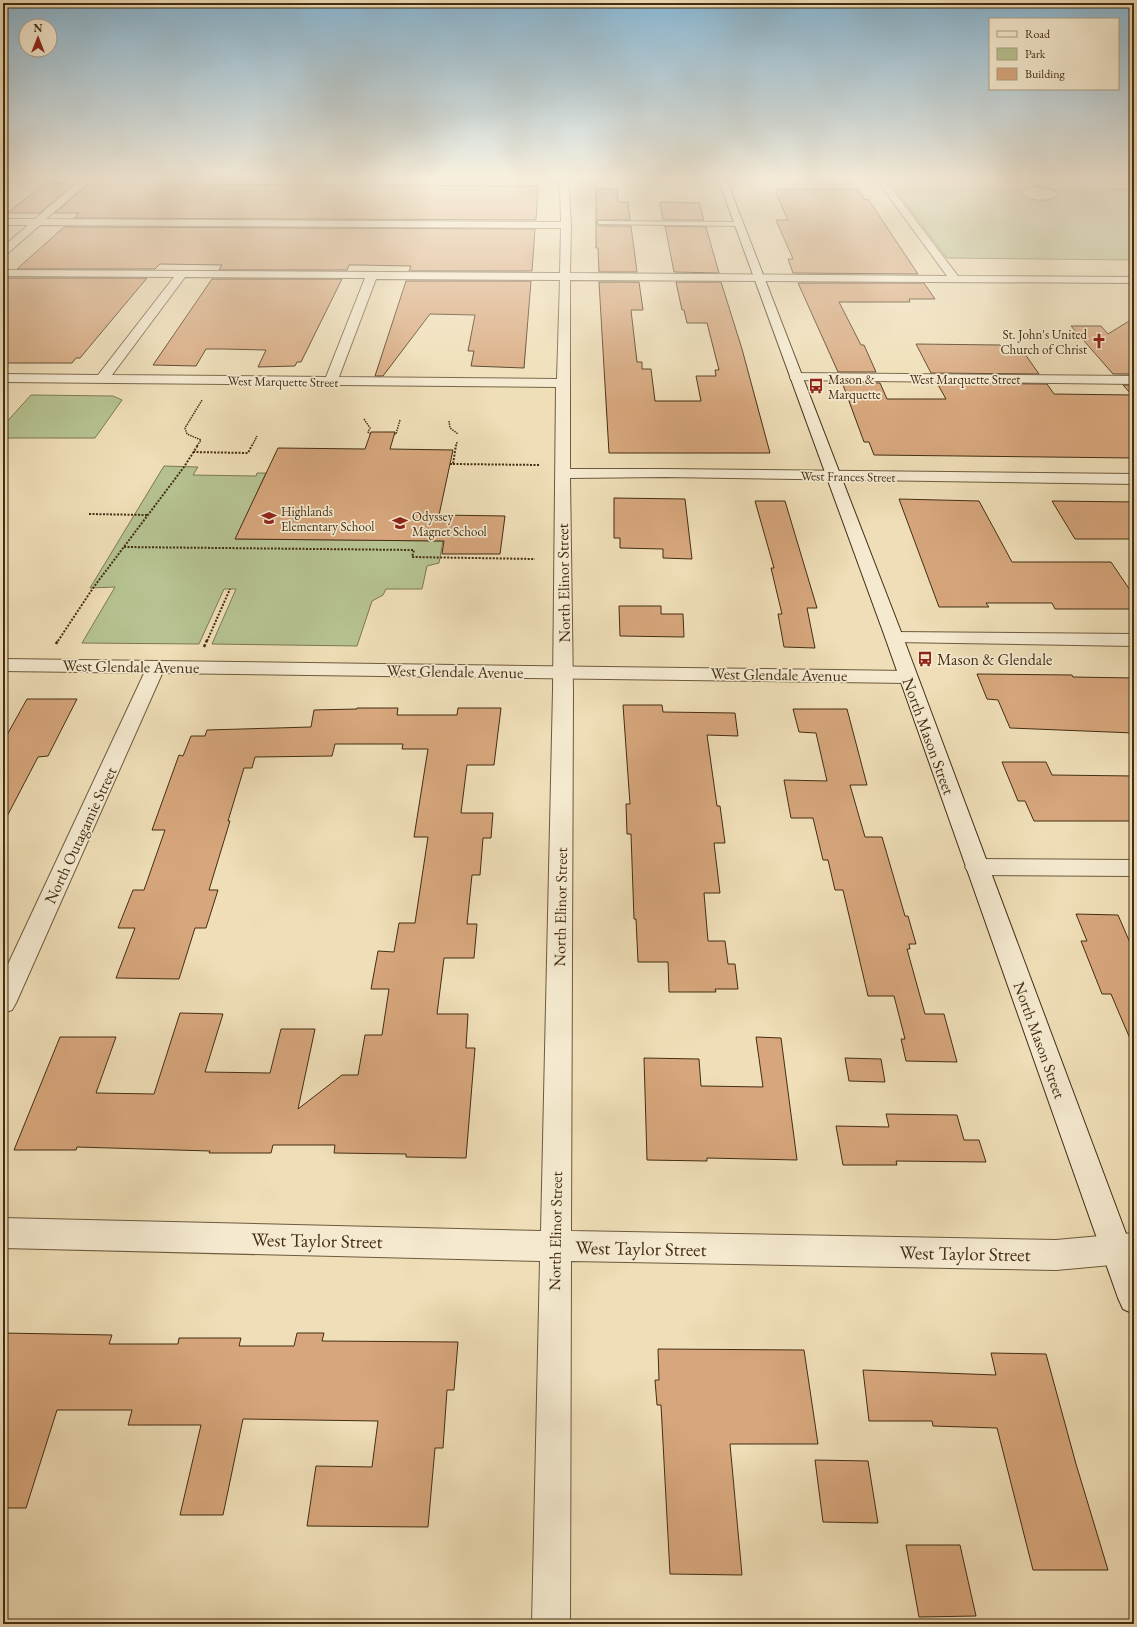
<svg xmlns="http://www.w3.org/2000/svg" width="1137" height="1627" font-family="'EB Garamond',serif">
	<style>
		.green { fill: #b6c291; stroke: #7c7852 }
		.building { fill: #d7a67c; stroke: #432e13 }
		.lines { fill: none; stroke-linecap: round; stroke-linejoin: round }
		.service-casing { stroke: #6e5a3c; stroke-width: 2 }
		.minor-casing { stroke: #6e5a3c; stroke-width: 2 }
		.tertiary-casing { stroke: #6e5a3c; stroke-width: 2 }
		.secondary-casing { stroke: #432e13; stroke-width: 2 }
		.path-far2 { stroke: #432e13; stroke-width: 1.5; stroke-dasharray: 1.5 1; stroke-linecap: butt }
		.path-far1 { stroke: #432e13; stroke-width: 2; stroke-dasharray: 2 1.5; stroke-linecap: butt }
		.path { stroke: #432e13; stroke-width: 2.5; stroke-dasharray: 3 2; stroke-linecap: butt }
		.service { fill: #f5ead0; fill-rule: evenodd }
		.minor { fill: #f5ead0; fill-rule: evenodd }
		.tertiary { fill: #f5ead0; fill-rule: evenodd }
		.secondary { fill: #f5ead0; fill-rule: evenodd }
		.labels { text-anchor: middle; stroke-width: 3.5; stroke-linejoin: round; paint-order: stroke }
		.far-poi-label { font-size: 13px; fill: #432e13; stroke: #f5ead0; text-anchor: start }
		.far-street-label { font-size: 13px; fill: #432e13; stroke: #f5ead0 }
		.street-label { font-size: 16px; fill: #432e13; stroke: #f5ead0 }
		.poi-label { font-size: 16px; fill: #432e13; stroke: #f5ead0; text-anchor: start }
		.near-street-label { font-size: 19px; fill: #432e13; stroke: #f5ead0 }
	</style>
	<rect width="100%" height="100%" fill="#efdeb7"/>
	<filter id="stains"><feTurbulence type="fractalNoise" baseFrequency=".005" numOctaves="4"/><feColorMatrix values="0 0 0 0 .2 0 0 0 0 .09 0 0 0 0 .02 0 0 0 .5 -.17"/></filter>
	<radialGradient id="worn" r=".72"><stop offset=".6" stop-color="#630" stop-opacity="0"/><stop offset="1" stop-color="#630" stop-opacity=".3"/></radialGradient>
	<path class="green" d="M 894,188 L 1022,189 L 1018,191 C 1023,199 1053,202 1059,195 L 1054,191 L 1046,189 L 1134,189 L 1134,260 L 947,258 Z
		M 31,395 L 113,396 L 122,400 L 95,438 L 3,438 L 3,426 Z
		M 164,466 L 198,467 L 193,475 L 256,476 L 257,473 L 266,473 L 236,539 L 443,541 L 439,563 L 427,566 L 422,589 L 386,589 L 383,595 L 372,601 L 357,646 L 212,644 L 236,589 L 224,589 L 199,644 L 82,643 L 115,587 L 90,588 Z"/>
	<path class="building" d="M 46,183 L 74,184 L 40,213 L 7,213 Z
		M 89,184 L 147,184 L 538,186 L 536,220 L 74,218 L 79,213 L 55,213 Z
		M 596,189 L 617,189 L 618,202 L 628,202 L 630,220 L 598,220 L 596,223 L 600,226 L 631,226 L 637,272 L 599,272 L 598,248 L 596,248 Z
		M 777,189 L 858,189 L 865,200 L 868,199 L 918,274 L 793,273 L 788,259 L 793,259 L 776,220 L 788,220 L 775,191 L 777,191 Z
		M 660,202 L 699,203 L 704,220 L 663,220 Z
		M 665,226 L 706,227 L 719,273 L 674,272 Z
		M 64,227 L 535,229 L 532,271 L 409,271 L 411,266 L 360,265 L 349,265 L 347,270 L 219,270 L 222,265 L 160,264 L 155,269 L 17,269 Z
		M 8,278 L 147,278 L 80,358 L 76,358 L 72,363 L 3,363 L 3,283 Z
		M 212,279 L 342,279 L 301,362 L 297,362 L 295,366 L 258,367 L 266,350 L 223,349 L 206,349 L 196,366 L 153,365 Z
		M 406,281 L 531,281 L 524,368 L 471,366 L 474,351 L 468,351 L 475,315 L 430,314 L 383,376 L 375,376 Z
		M 599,282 L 639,282 L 643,310 L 631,310 L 637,362 L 642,362 L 642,369 L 651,369 L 655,401 L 701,401 L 696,376 L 716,376 L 715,370 L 719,370 L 707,323 L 687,323 L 684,310 L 682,310 L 676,282 L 721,282 L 742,349 L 770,453 L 609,453 Z
		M 798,283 L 924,283 L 935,299 L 909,299 L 910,302 L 839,302 L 861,345 L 864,345 L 876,372 L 838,372 Z
		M 1134,318 L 1134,374 L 1113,374 L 1071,326 L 1101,326 L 1108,334 Z
		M 916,344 L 1000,345 L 1006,354 L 1025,354 L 1039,374 L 931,373 Z
		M 842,382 L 880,383 L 887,399 L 946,399 L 937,383 L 1047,384 L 1054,394 L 1132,395 L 1123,385 L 1134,385 L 1134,458 L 874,455 L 869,442 L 864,442 Z
		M 371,432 L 395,432 L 390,449 L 453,450 L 439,515 L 505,516 L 500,554 L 442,554 L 444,541 L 235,539 L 278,448 L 365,449 Z
		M 614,498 L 685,499 L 692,559 L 663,558 L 663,549 L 620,548 L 620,538 L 614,538 Z
		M 899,499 L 979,501 L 1012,562 L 1111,562 L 1134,596 L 1134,609 L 1055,609 L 1052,603 L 986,603 L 989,607 L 939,607 Z
		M 755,501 L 785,501 L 817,608 L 807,608 L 815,648 L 784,647 L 778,614 L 782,614 L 771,568 L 774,568 Z
		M 1052,501 L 1134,502 L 1134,539 L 1075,539 Z
		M 619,606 L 661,606 L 661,614 L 683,614 L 684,637 L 620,636 Z
		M 977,674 L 1072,675 L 1073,677 L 1134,678 L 1134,733 L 1010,728 L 998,700 L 987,699 Z
		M 27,699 L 77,699 L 48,756 L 38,757 L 3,824 L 3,742 Z
		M 623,705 L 662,705 L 663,712 L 735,713 L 738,736 L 707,735 L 717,806 L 720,806 L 725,843 L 714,843 L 720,893 L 704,893 L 708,941 L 725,941 L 728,964 L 735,964 L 738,989 L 715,989 L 716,992 L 669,992 L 668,962 L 638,962 L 636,919 L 634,919 L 631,834 L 627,834 L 626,804 L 630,804 Z
		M 357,708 L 398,708 L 397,715 L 457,715 L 458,708 L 501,708 L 494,765 L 467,765 L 461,813 L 493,813 L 491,838 L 483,838 L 480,875 L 472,875 L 467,924 L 477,924 L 474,958 L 444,958 L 437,1014 L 468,1014 L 466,1048 L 475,1048 L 466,1158 L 406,1157 L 406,1154 L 334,1153 L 335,1145 L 273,1145 L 271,1153 L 209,1153 L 210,1151 L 77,1147 L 76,1150 L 14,1150 L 60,1037 L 116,1037 L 96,1093 L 154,1094 L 180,1013 L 223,1014 L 205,1072 L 270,1073 L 281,1029 L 315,1029 L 298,1109 L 342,1075 L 358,1075 L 365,1035 L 382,1035 L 389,989 L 371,989 L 378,951 L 394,952 L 399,923 L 415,923 L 428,837 L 414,837 L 428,749 L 402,749 L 403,744 L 335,744 L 332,756 L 255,757 L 252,768 L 244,768 L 228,821 L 230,821 L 209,890 L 218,890 L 206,928 L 195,928 L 179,979 L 116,978 L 135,928 L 118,928 L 133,890 L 144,890 L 165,830 L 152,830 L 179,755 L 183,756 L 191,736 L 205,736 L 207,730 L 311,727 L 314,710 L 357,709 Z
		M 793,709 L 847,709 L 867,785 L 850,785 L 865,837 L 882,837 L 905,916 L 908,916 L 916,944 L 909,944 L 910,949 L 907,949 L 925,1014 L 944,1014 L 957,1062 L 906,1061 L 901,1039 L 905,1039 L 894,996 L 868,996 L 843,890 L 835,890 L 828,860 L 823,860 L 813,818 L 791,818 L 784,780 L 827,781 L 816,733 L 799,732 Z
		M 1002,762 L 1046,762 L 1052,775 L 1134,776 L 1134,821 L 1034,821 L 1025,801 L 1018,801 Z
		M 1076,914 L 1118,915 L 1134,952 L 1134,1048 L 1111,994 L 1102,994 L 1081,941 L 1087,941 Z
		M 756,1037 L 781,1038 L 797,1160 L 707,1158 L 707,1161 L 647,1160 L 644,1058 L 699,1059 L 701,1086 L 763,1087 Z
		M 845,1058 L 881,1059 L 885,1082 L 849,1081 Z
		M 886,1114 L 957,1115 L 964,1140 L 979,1140 L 986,1162 L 896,1161 L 897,1165 L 843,1165 L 836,1126 L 889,1127 Z
		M 3,1333 L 112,1335 L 109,1344 L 178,1344 L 179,1338 L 241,1338 L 239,1346 L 294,1346 L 297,1333 L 324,1333 L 322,1341 L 458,1342 L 454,1390 L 447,1390 L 443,1448 L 435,1448 L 428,1527 L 307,1526 L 316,1466 L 372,1467 L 378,1421 L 243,1419 L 223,1515 L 180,1515 L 201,1425 L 128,1425 L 132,1410 L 57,1410 L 26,1508 L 3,1508 Z
		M 658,1349 L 804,1350 L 818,1444 L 730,1444 L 742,1575 L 670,1574 L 661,1405 L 657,1405 L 655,1380 L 659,1380 Z
		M 991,1353 L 1046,1354 L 1076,1464 L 1108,1570 L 1033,1570 L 997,1428 L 933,1426 L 932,1421 L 869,1421 L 863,1370 L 996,1375 Z
		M 815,1460 L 868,1461 L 878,1523 L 823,1522 Z
		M 906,1545 L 960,1545 L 976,1616 L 919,1617 Z"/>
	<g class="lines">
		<g class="service-casing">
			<path id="service" d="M 598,221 L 739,222 L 742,224 L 739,226 L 600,224 L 598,223 Z"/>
		</g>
		<g class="minor-casing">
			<path id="minor" d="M 63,176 L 568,176 L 571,225 L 570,273 L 947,276 L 874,176 L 882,176 L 958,276 L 1134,277 L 1134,283 L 570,280 L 570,469 L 665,469 L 1134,474 L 1134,484 L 665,477 L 570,478 L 573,690 L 571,1231 L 1056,1240 L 1134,1233 L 1134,1263 L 1056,1270 L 571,1261 L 570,1624 L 532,1624 L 540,1261 L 3,1248 L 3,1218 L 541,1231 L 553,690 L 556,387 L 3,382 L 3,374 L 98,375 L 174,277 L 3,276 L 3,270 L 560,273 L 561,228 L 40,225 L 7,254 L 3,255 L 3,247 L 28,225 L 3,225 L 3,219 L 35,219 L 82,179 L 67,179 ZM 92,179 L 560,181 L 561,222 L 46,219 ZM 185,277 L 365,278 L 326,377 L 112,375 ZM 376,279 L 560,280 L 557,379 L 339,377 Z
				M 1031,187 L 1046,188 L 1058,194 C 1049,203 1029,201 1021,192 Z
				M 796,373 L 1134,376 L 1134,384 L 791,380 L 790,377 L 791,374 Z
				M 156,661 L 163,663 L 165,667 L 16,1003 L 12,1010 L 3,1013 L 3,975 L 147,667 L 149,663 Z
				M 977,859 L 1134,860 L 1134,876 L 977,875 L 969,873 L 965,867 L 969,861 Z"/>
		</g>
		<g class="tertiary-casing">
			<path id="tertiary" d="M 894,632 L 1134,634 L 1134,646 L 894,642 L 888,641 L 885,637 L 888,633 Z
				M 3,659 L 907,671 L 914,673 L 917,677 L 914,681 L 907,683 L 3,671 Z"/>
		</g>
		<g class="secondary-casing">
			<path id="secondary" d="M 717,176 L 725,176 L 903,637 L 1134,1255 L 1134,1314 L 1123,1309 L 1118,1298 L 885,637 Z"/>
		</g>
		<path class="path-far2" d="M 364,419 L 370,428 L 368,432 L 370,434
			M 449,421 L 450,428 L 458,434
			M 394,434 L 396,434 L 400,420
			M 197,446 L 201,440 L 187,434 L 185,428 L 202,400
			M 252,446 L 257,436
			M 456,446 L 457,442"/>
		<path class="path-far1" d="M 193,452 L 248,453 L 252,445
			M 450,464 L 453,464 L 456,445
			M 453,464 L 540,465
			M 89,514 L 147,515
			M 124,547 L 414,550 L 412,557 L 535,559
			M 58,641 L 93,588 L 184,467 L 198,445
			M 207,641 L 230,589"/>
		<path class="path" d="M 56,644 L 58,640
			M 204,647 L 207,640"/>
		<use href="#service" class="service"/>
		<use href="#minor" class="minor"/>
		<use href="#tertiary" class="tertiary"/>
		<use href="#secondary" class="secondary"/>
	</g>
	<linearGradient id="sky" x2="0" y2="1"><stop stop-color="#89b7d4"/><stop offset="0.44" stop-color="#f8f0df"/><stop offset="1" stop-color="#f8f0df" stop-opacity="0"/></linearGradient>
	<rect width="1137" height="403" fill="url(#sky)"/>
	<defs>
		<g id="church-bare" transform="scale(1.2)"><path d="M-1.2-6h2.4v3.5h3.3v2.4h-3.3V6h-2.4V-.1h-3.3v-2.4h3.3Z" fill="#8f2418" stroke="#f5ead0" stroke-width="2.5" paint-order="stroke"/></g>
		<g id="bus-bare" transform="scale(1.2)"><path d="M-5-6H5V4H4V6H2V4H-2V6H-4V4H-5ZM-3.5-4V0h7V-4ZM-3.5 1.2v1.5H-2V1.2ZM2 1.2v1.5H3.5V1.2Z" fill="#8f2418" stroke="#f5ead0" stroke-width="2.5" paint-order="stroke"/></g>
		<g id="school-bare" transform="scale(1.2)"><path d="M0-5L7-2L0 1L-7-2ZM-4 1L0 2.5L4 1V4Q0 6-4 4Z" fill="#8f2418" stroke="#f5ead0" stroke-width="2.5" paint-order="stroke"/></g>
	</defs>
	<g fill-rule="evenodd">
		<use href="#church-bare" x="1099" y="341"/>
		<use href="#bus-bare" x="816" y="386"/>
		<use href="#school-bare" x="269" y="518"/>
		<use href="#school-bare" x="400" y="523"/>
		<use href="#bus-bare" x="925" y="659"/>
	</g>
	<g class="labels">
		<g class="far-poi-label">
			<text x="1087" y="339" text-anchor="end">St. John's United<tspan x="1087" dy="15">Church of Christ</tspan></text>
			<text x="828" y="384">Mason &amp;<tspan x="828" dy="15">Marquette</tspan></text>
			<text x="281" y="516">Highlands<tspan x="281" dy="15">Elementary School</tspan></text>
			<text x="412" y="521">Odyssey<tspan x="412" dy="15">Magnet School</tspan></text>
		</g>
		<g class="far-street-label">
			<text x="965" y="384">West Marquette Street</text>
			<text transform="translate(283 381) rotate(1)" y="5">West Marquette Street</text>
			<text transform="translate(848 476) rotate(1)" y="5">West Frances Street</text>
		</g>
		<g class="street-label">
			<text transform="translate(563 583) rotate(-91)" y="6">North Elinor Street</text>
			<text transform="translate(131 666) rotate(1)" y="6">West Glendale Avenue</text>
			<text transform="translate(455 671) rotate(1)" y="6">West Glendale Avenue</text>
			<text transform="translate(779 674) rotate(1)" y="6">West Glendale Avenue</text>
			<text transform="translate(929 736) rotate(70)" y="6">North Mason Street</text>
			<text transform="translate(80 835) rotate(-65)" y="6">North Outagamie Street</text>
			<text transform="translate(560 907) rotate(-89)" y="6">North Elinor Street</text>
			<text transform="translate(1040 1040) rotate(70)" y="6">North Mason Street</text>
			<text transform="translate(555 1231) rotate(-89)" y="6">North Elinor Street</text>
		</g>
		<g class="poi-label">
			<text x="937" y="665">Mason &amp; Glendale</text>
		</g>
		<g class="near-street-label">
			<text transform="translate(317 1240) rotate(1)" y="7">West Taylor Street</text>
			<text transform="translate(641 1248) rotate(1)" y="7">West Taylor Street</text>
			<text transform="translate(965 1253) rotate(1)" y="7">West Taylor Street</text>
		</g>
	</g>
	<rect width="1137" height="1627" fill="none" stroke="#efdeb7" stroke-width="16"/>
	<rect x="4" y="4" width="1129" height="1619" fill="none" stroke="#432e13" stroke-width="2"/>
	<rect x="8" y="8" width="1121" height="1611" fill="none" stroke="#432e13"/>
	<rect x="989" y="18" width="130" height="72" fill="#f5ead0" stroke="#ae9f84"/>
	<rect x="997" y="31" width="20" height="6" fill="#f5ead0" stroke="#ae9f84"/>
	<text x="1025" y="38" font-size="12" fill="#432e13">Road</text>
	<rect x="997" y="48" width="20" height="12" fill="#b6c291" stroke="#ae9f84"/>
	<text x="1025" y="58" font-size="12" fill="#432e13">Park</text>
	<rect x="997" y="68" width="20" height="12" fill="#d7a67c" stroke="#ae9f84"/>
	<text x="1025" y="78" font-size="12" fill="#432e13">Building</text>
	<g transform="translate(38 38)"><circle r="19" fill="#f5ead0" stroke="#ae9f84"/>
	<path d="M0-3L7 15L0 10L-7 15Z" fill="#8f2418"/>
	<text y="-6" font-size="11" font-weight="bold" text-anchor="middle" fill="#432e13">N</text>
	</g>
	<rect width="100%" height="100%" filter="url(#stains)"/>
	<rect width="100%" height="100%" fill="url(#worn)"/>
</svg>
